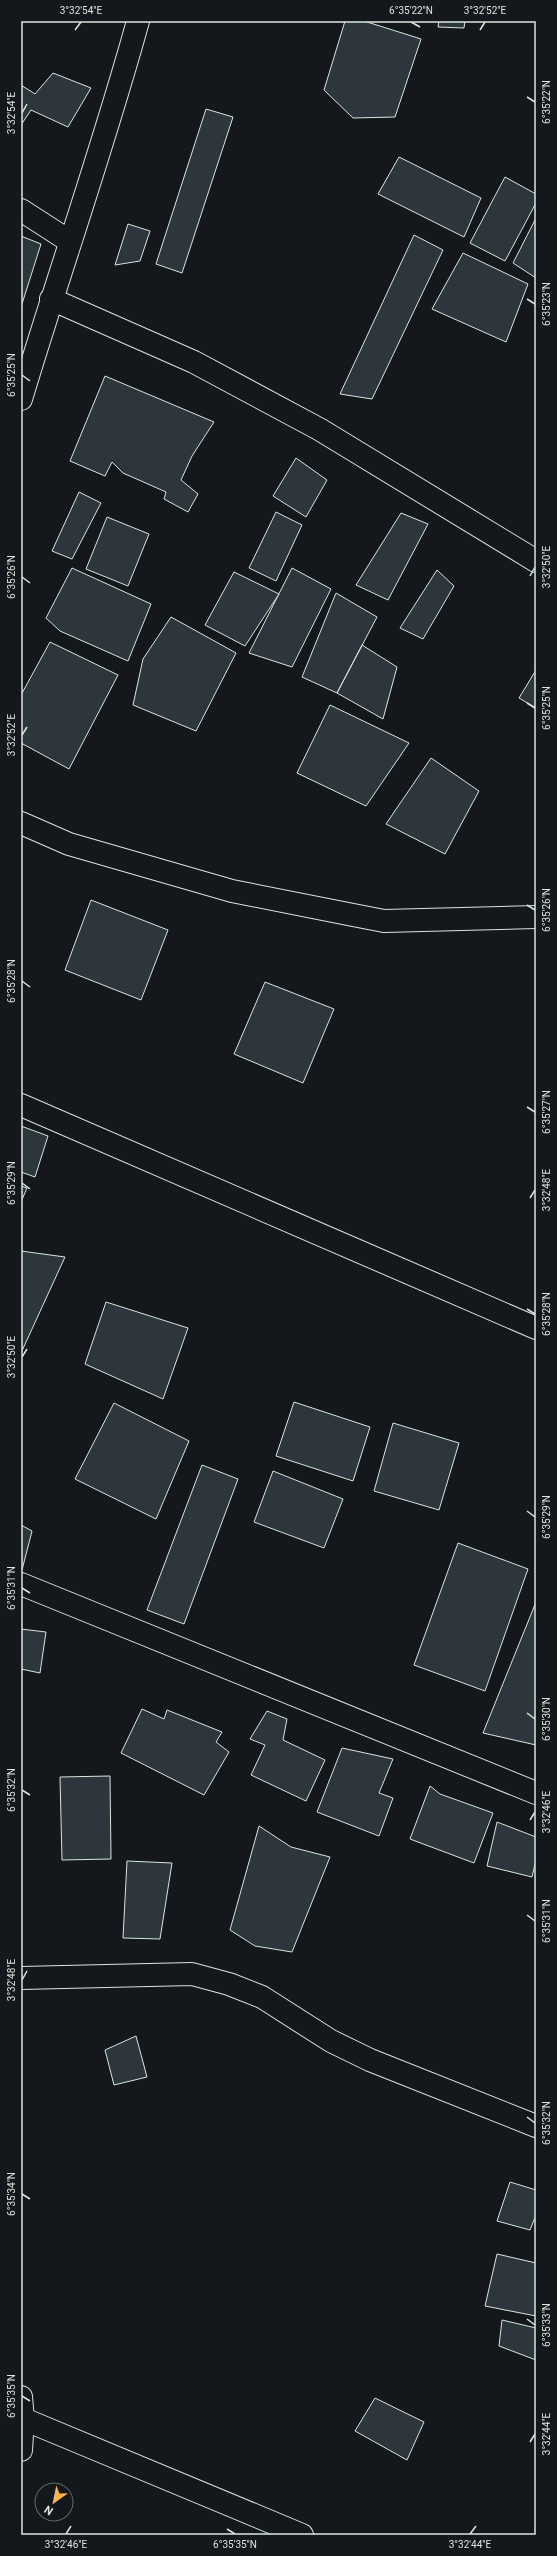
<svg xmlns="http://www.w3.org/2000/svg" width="557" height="2556" font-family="Roboto,sans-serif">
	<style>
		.building { fill: #2c363c; stroke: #d8e6dc }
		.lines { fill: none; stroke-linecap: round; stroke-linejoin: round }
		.street-casing { stroke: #d8e6dc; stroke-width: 24 }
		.secondary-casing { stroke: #d8e6dc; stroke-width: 24 }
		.street { stroke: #14181c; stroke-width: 22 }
		.secondary { stroke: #14181c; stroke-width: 22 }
		.ticks { fill: none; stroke: #d8e6dc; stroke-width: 1.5 }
		.neatline { fill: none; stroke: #d8e6dc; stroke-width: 1.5 }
		.ticks-label { font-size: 10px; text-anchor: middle; fill: #d8e6dc }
	</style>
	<rect width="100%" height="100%" fill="#14181c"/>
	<path class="building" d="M 345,21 L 364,21 L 421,39 L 395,117 L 353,118 L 324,90 Z
		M 439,21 L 465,21 L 464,28 L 438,27 Z
		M 53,73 L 91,88 L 68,127 L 31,110 L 21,125 L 21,85 L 35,94 Z
		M 206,109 L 233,117 L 182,273 L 156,264 Z
		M 399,157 L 481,198 L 464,237 L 378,194 Z
		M 505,177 L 536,194 L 536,203 L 505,261 L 470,243 Z
		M 536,218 L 536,278 L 513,263 Z
		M 128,224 L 150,231 L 140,261 L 115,265 Z
		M 414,235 L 443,250 L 372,399 L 340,394 Z
		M 21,236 L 41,244 L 21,307 Z
		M 463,253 L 528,284 L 506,342 L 432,309 Z
		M 105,376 L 214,422 L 192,456 L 181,480 L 198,494 L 188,512 L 164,499 L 166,492 L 123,473 L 112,462 L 105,476 L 70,461 Z
		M 296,458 L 327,480 L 306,517 L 273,496 Z
		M 79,492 L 101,503 L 72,559 L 52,551 Z
		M 276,512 L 302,525 L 276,581 L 249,568 Z
		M 401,513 L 428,524 L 388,600 L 356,585 Z
		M 107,517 L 149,534 L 128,586 L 86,569 Z
		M 72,568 L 151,604 L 128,661 L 60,631 L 46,618 Z
		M 292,568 L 331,589 L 292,667 L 249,653 Z
		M 437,570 L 454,586 L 423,639 L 400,628 Z
		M 234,572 L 279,594 L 245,646 L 205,625 Z
		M 336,593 L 377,617 L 337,693 L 302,677 Z
		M 171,617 L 236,653 L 196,731 L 133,705 L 143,659 Z
		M 50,642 L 118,675 L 69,769 L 21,743 L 21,695 Z
		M 362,645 L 397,667 L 383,719 L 337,693 Z
		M 536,670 L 536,708 L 519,698 Z
		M 330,705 L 409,743 L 366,806 L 297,773 Z
		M 431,758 L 479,791 L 445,854 L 386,824 Z
		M 91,900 L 168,930 L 141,1000 L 65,970 Z
		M 265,982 L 334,1009 L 303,1083 L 234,1054 Z
		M 21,1126 L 48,1136 L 35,1177 L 21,1172 Z
		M 21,1186 L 27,1188 L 21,1202 Z
		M 21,1251 L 65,1257 L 21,1353 Z
		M 106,1302 L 188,1328 L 163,1399 L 85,1364 Z
		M 294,1402 L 370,1427 L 353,1481 L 276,1456 Z
		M 114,1403 L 189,1441 L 156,1519 L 75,1479 Z
		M 393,1423 L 459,1443 L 439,1510 L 374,1491 Z
		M 202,1465 L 238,1479 L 184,1624 L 147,1610 Z
		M 273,1471 L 343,1499 L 324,1548 L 254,1522 Z
		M 21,1525 L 32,1531 L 22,1570 L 21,1569 Z
		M 458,1543 L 528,1569 L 485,1691 L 414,1665 Z
		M 536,1602 L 536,1745 L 483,1733 Z
		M 21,1629 L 46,1632 L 40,1673 L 21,1669 Z
		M 142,1709 L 164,1719 L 167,1710 L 222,1732 L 216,1742 L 229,1752 L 204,1795 L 121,1753 Z
		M 267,1711 L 287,1719 L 283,1740 L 325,1760 L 306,1801 L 251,1775 L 265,1745 L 250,1739 Z
		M 342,1748 L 393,1759 L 379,1793 L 393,1798 L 379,1836 L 317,1812 Z
		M 110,1776 L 111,1859 L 62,1860 L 60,1777 Z
		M 430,1786 L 440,1794 L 493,1813 L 474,1863 L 410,1839 Z
		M 497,1822 L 536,1837 L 536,1860 L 532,1877 L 487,1866 Z
		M 259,1826 L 291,1847 L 330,1857 L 292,1952 L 255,1946 L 230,1930 Z
		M 127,1861 L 172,1863 L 160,1939 L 123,1938 Z
		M 136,2036 L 147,2077 L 114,2085 L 105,2050 Z
		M 510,2182 L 536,2190 L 536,2215 L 530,2230 L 497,2221 Z
		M 497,2254 L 536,2263 L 536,2316 L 485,2306 Z
		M 502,2320 L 536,2328 L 536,2360 L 499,2346 Z
		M 375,2398 L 424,2422 L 407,2460 L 355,2431 Z"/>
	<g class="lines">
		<g class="street-casing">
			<path id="street" d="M 21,210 L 69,241
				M 51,299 L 194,362 L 319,429 L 536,561
				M 21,399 C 59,273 103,148 138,21
				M 21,823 L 69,844 L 232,891 L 348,914 L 384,921 L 536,917
				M 21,1105 L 536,1328
				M 21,1584 L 536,1793
				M 21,1978 L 192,1974 L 229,1984 L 262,1997 L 331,2041 L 370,2060 L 536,2126
				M 21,2397 L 23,2419 L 21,2450"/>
		</g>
		<g class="secondary-casing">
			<path id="secondary" d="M 21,2418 L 302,2535"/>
		</g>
		<use href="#street" class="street"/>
		<use href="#secondary" class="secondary"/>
	</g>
	<path class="ticks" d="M 411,22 L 420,27M 75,30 L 81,22M 480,30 L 485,22M 527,97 L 535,102M 22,113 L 27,104M 527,299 L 535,304M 22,375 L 30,381M 530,576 L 535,567M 22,577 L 30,583M 527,703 L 535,708M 22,735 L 27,727M 527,905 L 535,910M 22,981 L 30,987M 527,1107 L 535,1112M 22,1183 L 30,1189M 530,1198 L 535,1190M 527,1309 L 535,1314M 22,1357 L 27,1349M 527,1511 L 535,1517M 22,1588 L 30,1593M 527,1713 L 535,1719M 22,1790 L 30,1795M 530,1820 L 535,1812M 527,1915 L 535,1921M 22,1980 L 27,1971M 527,2117 L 535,2123M 22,2194 L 30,2199M 527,2319 L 535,2325M 22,2396 L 30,2401M 530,2442 L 535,2434M 227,2529 L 235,2534M 66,2534 L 71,2526M 470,2534 L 476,2526"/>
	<rect width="557" height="2556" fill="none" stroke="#14181c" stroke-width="44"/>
	<g transform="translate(54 2502) rotate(213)"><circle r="19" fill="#14181c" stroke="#626a69"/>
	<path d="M0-3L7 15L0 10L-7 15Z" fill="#ffb74d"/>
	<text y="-6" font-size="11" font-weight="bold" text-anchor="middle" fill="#d8e6dc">N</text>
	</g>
	<rect x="22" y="22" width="513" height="2512" class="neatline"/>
	<g class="ticks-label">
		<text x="81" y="14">3°32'54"E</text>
		<text x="411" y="14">6°35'22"N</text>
		<text x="485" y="14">3°32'52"E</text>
		<text transform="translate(546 102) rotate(-90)" y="4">6°35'22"N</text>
		<text transform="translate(11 113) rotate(-90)" y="4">3°32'54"E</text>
		<text transform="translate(546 304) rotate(-90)" y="4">6°35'23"N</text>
		<text transform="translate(11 375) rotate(-90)" y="4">6°35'25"N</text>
		<text transform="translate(546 567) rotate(-90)" y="4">3°32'50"E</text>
		<text transform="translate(11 577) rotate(-90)" y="4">6°35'26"N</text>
		<text transform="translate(546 708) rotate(-90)" y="4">6°35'25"N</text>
		<text transform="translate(11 735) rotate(-90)" y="4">3°32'52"E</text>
		<text transform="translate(546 910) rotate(-90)" y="4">6°35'26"N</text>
		<text transform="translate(11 981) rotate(-90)" y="4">6°35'28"N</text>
		<text transform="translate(546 1112) rotate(-90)" y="4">6°35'27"N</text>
		<text transform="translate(11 1183) rotate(-90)" y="4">6°35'29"N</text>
		<text transform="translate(546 1190) rotate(-90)" y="4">3°32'48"E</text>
		<text transform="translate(546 1314) rotate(-90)" y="4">6°35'28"N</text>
		<text transform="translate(11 1357) rotate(-90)" y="4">3°32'50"E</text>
		<text transform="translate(546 1517) rotate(-90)" y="4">6°35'29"N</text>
		<text transform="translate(11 1588) rotate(-90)" y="4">6°35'31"N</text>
		<text transform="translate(546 1719) rotate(-90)" y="4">6°35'30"N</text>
		<text transform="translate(11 1790) rotate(-90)" y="4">6°35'32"N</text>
		<text transform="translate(546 1812) rotate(-90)" y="4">3°32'46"E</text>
		<text transform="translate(546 1921) rotate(-90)" y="4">6°35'31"N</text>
		<text transform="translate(11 1980) rotate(-90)" y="4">3°32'48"E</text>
		<text transform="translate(546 2123) rotate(-90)" y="4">6°35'32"N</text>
		<text transform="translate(11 2194) rotate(-90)" y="4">6°35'34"N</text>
		<text transform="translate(546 2325) rotate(-90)" y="4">6°35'33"N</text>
		<text transform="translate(11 2396) rotate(-90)" y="4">6°35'35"N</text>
		<text transform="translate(546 2434) rotate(-90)" y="4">3°32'44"E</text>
		<text x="66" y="2548">3°32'46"E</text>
		<text x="235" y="2548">6°35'35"N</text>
		<text x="470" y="2548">3°32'44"E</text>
	</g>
</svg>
